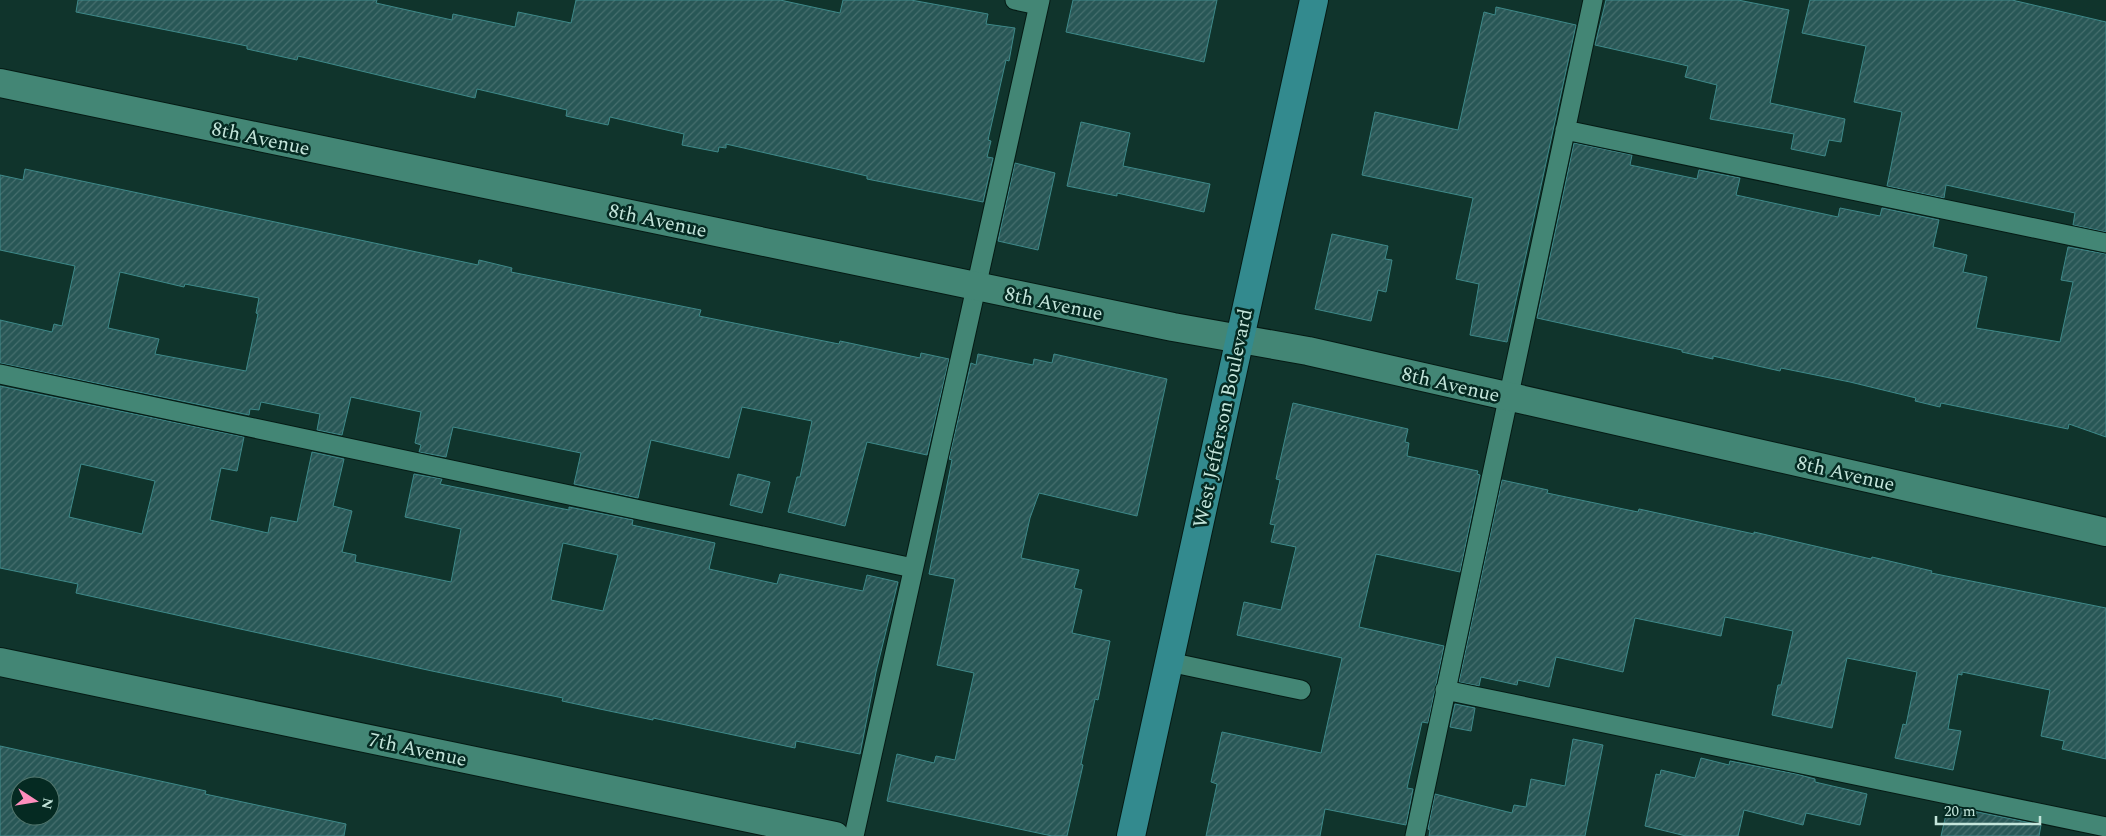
<svg xmlns="http://www.w3.org/2000/svg" width="2106" height="836" font-family="Spectral,serif">
	<style>
		.building { fill: url(#building-hatch); stroke: #3e8989; fill-rule: evenodd }
		.lines { fill: none; stroke-linecap: round; stroke-linejoin: round }
		.service-casing { stroke: #051a14; stroke-width: 21 }
		.minor-casing { stroke: #051a14; stroke-width: 30 }
		.tertiary-casing { stroke: #051a14; stroke-width: 30 }
		.secondary-casing { stroke: #051a14; stroke-width: 30 }
		.service { stroke: #438675; stroke-width: 19 }
		.minor { stroke: #438675; stroke-width: 28 }
		.tertiary { stroke: #438675; stroke-width: 28 }
		.secondary { stroke: #338a8e; stroke-width: 28 }
		.labels { text-anchor: middle; stroke-width: 5; stroke-linejoin: round; paint-order: stroke }
		.street-label { font-size: 20px; fill: #c4e5db; stroke: #052a22 }
	</style>
	<defs>
		<pattern id="building-hatch" width="6" height="6" patternUnits="userSpaceOnUse" patternTransform="scale(1.25)"><rect width="6" height="6" fill="#285756"/><path d="M-1 1l2-2M0 6l6-6M5 7l2-2" fill="none" stroke="#466f6e"/></pattern>
	</defs>
	<rect width="100%" height="100%" fill="#10342c"/>
	<path class="building" d="M 78,0 L 377,0 L 376,3 L 452,20 L 453,14 L 515,27 L 518,12 L 571,23 L 576,0 L 780,0 L 840,13 L 843,0 L 911,0 L 988,14 L 986,24 L 1015,28 L 1009,61 L 1006,60 L 988,140 L 991,141 L 987,157 L 993,158 L 983,202 L 867,179 L 867,176 L 726,144 L 726,148 L 719,147 L 718,152 L 682,145 L 684,134 L 610,117 L 608,125 L 566,116 L 567,110 L 477,89 L 475,98 L 298,56 L 297,60 L 247,49 L 247,46 L 76,12 Z
		M 1073,0 L 1217,0 L 1204,62 L 1066,32 Z
		M 1606,0 L 1738,0 L 1789,10 L 1770,103 L 1845,119 L 1841,142 L 1829,140 L 1825,156 L 1791,149 L 1794,134 L 1710,119 L 1717,85 L 1685,77 L 1688,66 L 1595,45 Z
		M 1810,0 L 2012,0 L 2106,22 L 2106,232 L 2073,225 L 2075,213 L 1946,185 L 1944,198 L 1887,186 L 1902,112 L 1854,102 L 1866,46 L 1802,33 Z
		M 1496,7 L 1576,25 L 1507,342 L 1470,335 L 1479,284 L 1456,279 L 1473,198 L 1362,175 L 1375,112 L 1458,130 L 1484,12 L 1495,15 Z
		M 1081,122 L 1130,133 L 1123,166 L 1210,184 L 1204,212 L 1117,193 L 1117,196 L 1067,186 Z
		M 1574,143 L 1632,155 L 1630,165 L 1697,179 L 1699,170 L 1740,178 L 1736,195 L 1838,217 L 1840,208 L 1880,216 L 1882,208 L 1939,220 L 1933,247 L 1967,255 L 1963,272 L 1987,277 L 1976,328 L 2060,342 L 2073,282 L 2061,280 L 2068,247 L 2106,254 L 2106,437 L 2069,424 L 2068,429 L 1941,403 L 1940,407 L 1915,401 L 1916,398 L 1850,382 L 1781,368 L 1780,371 L 1713,356 L 1713,359 L 1682,352 L 1682,350 L 1537,318 Z
		M 1015,163 L 1055,173 L 1038,250 L 998,241 Z
		M 25,169 L 478,265 L 479,260 L 512,268 L 511,272 L 701,310 L 699,316 L 839,344 L 840,341 L 920,358 L 921,353 L 949,359 L 927,455 L 867,442 L 845,526 L 788,512 L 797,477 L 800,477 L 812,421 L 742,407 L 729,458 L 651,440 L 638,498 L 574,484 L 581,453 L 453,427 L 446,457 L 419,452 L 421,445 L 415,443 L 421,412 L 351,397 L 342,435 L 317,430 L 320,414 L 261,402 L 259,410 L 250,409 L 249,415 L 0,363 L 0,320 L 52,332 L 54,324 L 62,326 L 75,266 L 0,250 L 0,175 L 23,180 ZM 120,272 L 184,287 L 185,284 L 259,298 L 256,313 L 258,314 L 246,371 L 155,354 L 159,339 L 108,328 Z
		M 1332,234 L 1388,246 L 1385,259 L 1392,260 L 1386,292 L 1378,290 L 1371,321 L 1315,309 Z
		M 978,354 L 1033,365 L 1034,359 L 1052,363 L 1054,354 L 1167,379 L 1137,516 L 1039,493 L 1030,518 L 1021,558 L 1079,570 L 1074,588 L 1082,590 L 1072,633 L 1110,641 L 1098,700 L 1095,699 L 1081,764 L 1083,765 L 1067,836 L 1052,836 L 887,801 L 897,754 L 934,763 L 936,756 L 955,760 L 974,673 L 937,665 L 955,579 L 929,574 L 952,460 L 949,459 L 971,363 L 976,365 Z
		M 0,386 L 244,437 L 237,471 L 221,468 L 210,520 L 268,533 L 271,517 L 297,522 L 312,452 L 344,459 L 333,506 L 352,511 L 342,552 L 356,555 L 355,562 L 451,582 L 461,529 L 405,517 L 414,474 L 442,479 L 440,484 L 569,510 L 569,507 L 633,520 L 632,525 L 715,543 L 709,569 L 777,584 L 780,574 L 863,591 L 867,575 L 898,582 L 876,672 L 860,754 L 796,741 L 795,748 L 653,718 L 653,720 L 614,712 L 562,701 L 563,698 L 432,671 L 76,593 L 78,584 L 0,568 ZM 81,464 L 155,481 L 142,534 L 69,517 ZM 563,543 L 618,555 L 603,611 L 551,600 Z
		M 1293,403 L 1408,429 L 1405,442 L 1409,443 L 1407,456 L 1478,471 L 1477,474 L 1480,475 L 1460,572 L 1376,554 L 1359,627 L 1444,646 L 1428,723 L 1422,722 L 1407,788 L 1413,789 L 1406,825 L 1325,809 L 1320,836 L 1206,836 L 1217,784 L 1211,782 L 1222,732 L 1321,753 L 1342,658 L 1237,635 L 1244,602 L 1281,610 L 1296,547 L 1271,542 L 1275,525 L 1270,524 L 1280,480 L 1276,479 Z
		M 738,474 L 770,482 L 762,513 L 730,505 Z
		M 1502,480 L 1548,490 L 1547,493 L 1638,512 L 1639,509 L 1754,534 L 1754,532 L 1871,559 L 1872,557 L 1932,571 L 1931,573 L 2106,608 L 2106,759 L 2062,749 L 2064,741 L 2041,736 L 2050,690 L 1962,672 L 1962,675 L 1958,674 L 1948,729 L 1961,731 L 1953,770 L 1895,758 L 1903,724 L 1906,725 L 1917,672 L 1847,658 L 1832,728 L 1772,715 L 1778,685 L 1781,685 L 1793,631 L 1725,617 L 1721,636 L 1635,618 L 1623,672 L 1556,657 L 1549,687 L 1518,680 L 1517,685 L 1481,677 L 1479,686 L 1459,682 Z
		M 1455,704 L 1475,708 L 1471,731 L 1450,727 Z
		M 1573,739 L 1603,745 L 1585,836 L 1429,836 L 1430,830 L 1428,829 L 1435,794 L 1512,813 L 1514,805 L 1526,807 L 1531,779 L 1565,786 Z
		M 0,746 L 206,791 L 205,794 L 346,824 L 344,836 L 0,836 ZM 20,786 L 50,786 L 50,816 L 20,816 Z
		M 1701,758 L 1729,765 L 1730,761 L 1796,774 L 1815,779 L 1815,782 L 1867,794 L 1860,825 L 1806,813 L 1803,825 L 1744,810 L 1738,836 L 1686,836 L 1645,826 L 1656,774 L 1660,775 L 1661,770 L 1695,778 Z
		M 1948,806 L 2041,825 L 2039,836 L 1941,836 Z"/>
	<g class="lines">
		<g class="service-casing">
			<path id="service" d="M 1015,0 L 1038,5
				M 1565,130 L 2106,243
				M 0,374 L 913,568
				M 1169,662 L 1301,690
				M 1445,690 L 2106,827
				M 854,836 L 1040,0
				M 1415,836 L 1593,0"/>
		</g>
		<g class="minor-casing">
			<path id="minor" d="M 0,83 L 1173,327 L 1308,351 L 2106,532"/>
		</g>
		<g class="tertiary-casing">
			<path id="tertiary" d="M 0,662 L 835,836"/>
		</g>
		<g class="secondary-casing">
			<path id="secondary" d="M 1131,836 L 1314,0"/>
		</g>
		<use href="#service" class="service"/>
		<use href="#minor" class="minor"/>
		<use href="#tertiary" class="tertiary"/>
		<use href="#secondary" class="secondary"/>
	</g>
	<g class="labels">
		<g class="street-label">
			<text transform="translate(261 138) rotate(12)" y="7">8th Avenue</text>
			<text transform="translate(658 220) rotate(12)" y="7">8th Avenue</text>
			<text transform="translate(1054 303) rotate(12)" y="7">8th Avenue</text>
			<text transform="translate(1451 384) rotate(13)" y="7">8th Avenue</text>
			<text transform="translate(1222 418) rotate(-78)" y="7">West Jefferson Boulevard</text>
			<text transform="translate(1846 473) rotate(13)" y="7">8th Avenue</text>
			<text transform="translate(418 749) rotate(12)" y="7">7th Avenue</text>
		</g>
	</g>
	<g transform="translate(35 801) rotate(102)"><circle r="24" fill="#052a22" stroke="#51756c"/>
	<path d="M0-4L9 19L0 12L-9 19Z" fill="#fe8ebd"/>
	<text y="-8" font-size="14" font-weight="bold" text-anchor="middle" fill="#c4e5db">N</text>
	</g>
	<path d="M1936 816v8h104v-8" fill="none" stroke="#c4e5db" stroke-width="2.5"/>
	<text x="1944" y="816" font-size="15" fill="#c4e5db" stroke="#052a22" stroke-width="4" paint-order="stroke">20 m</text>
</svg>
